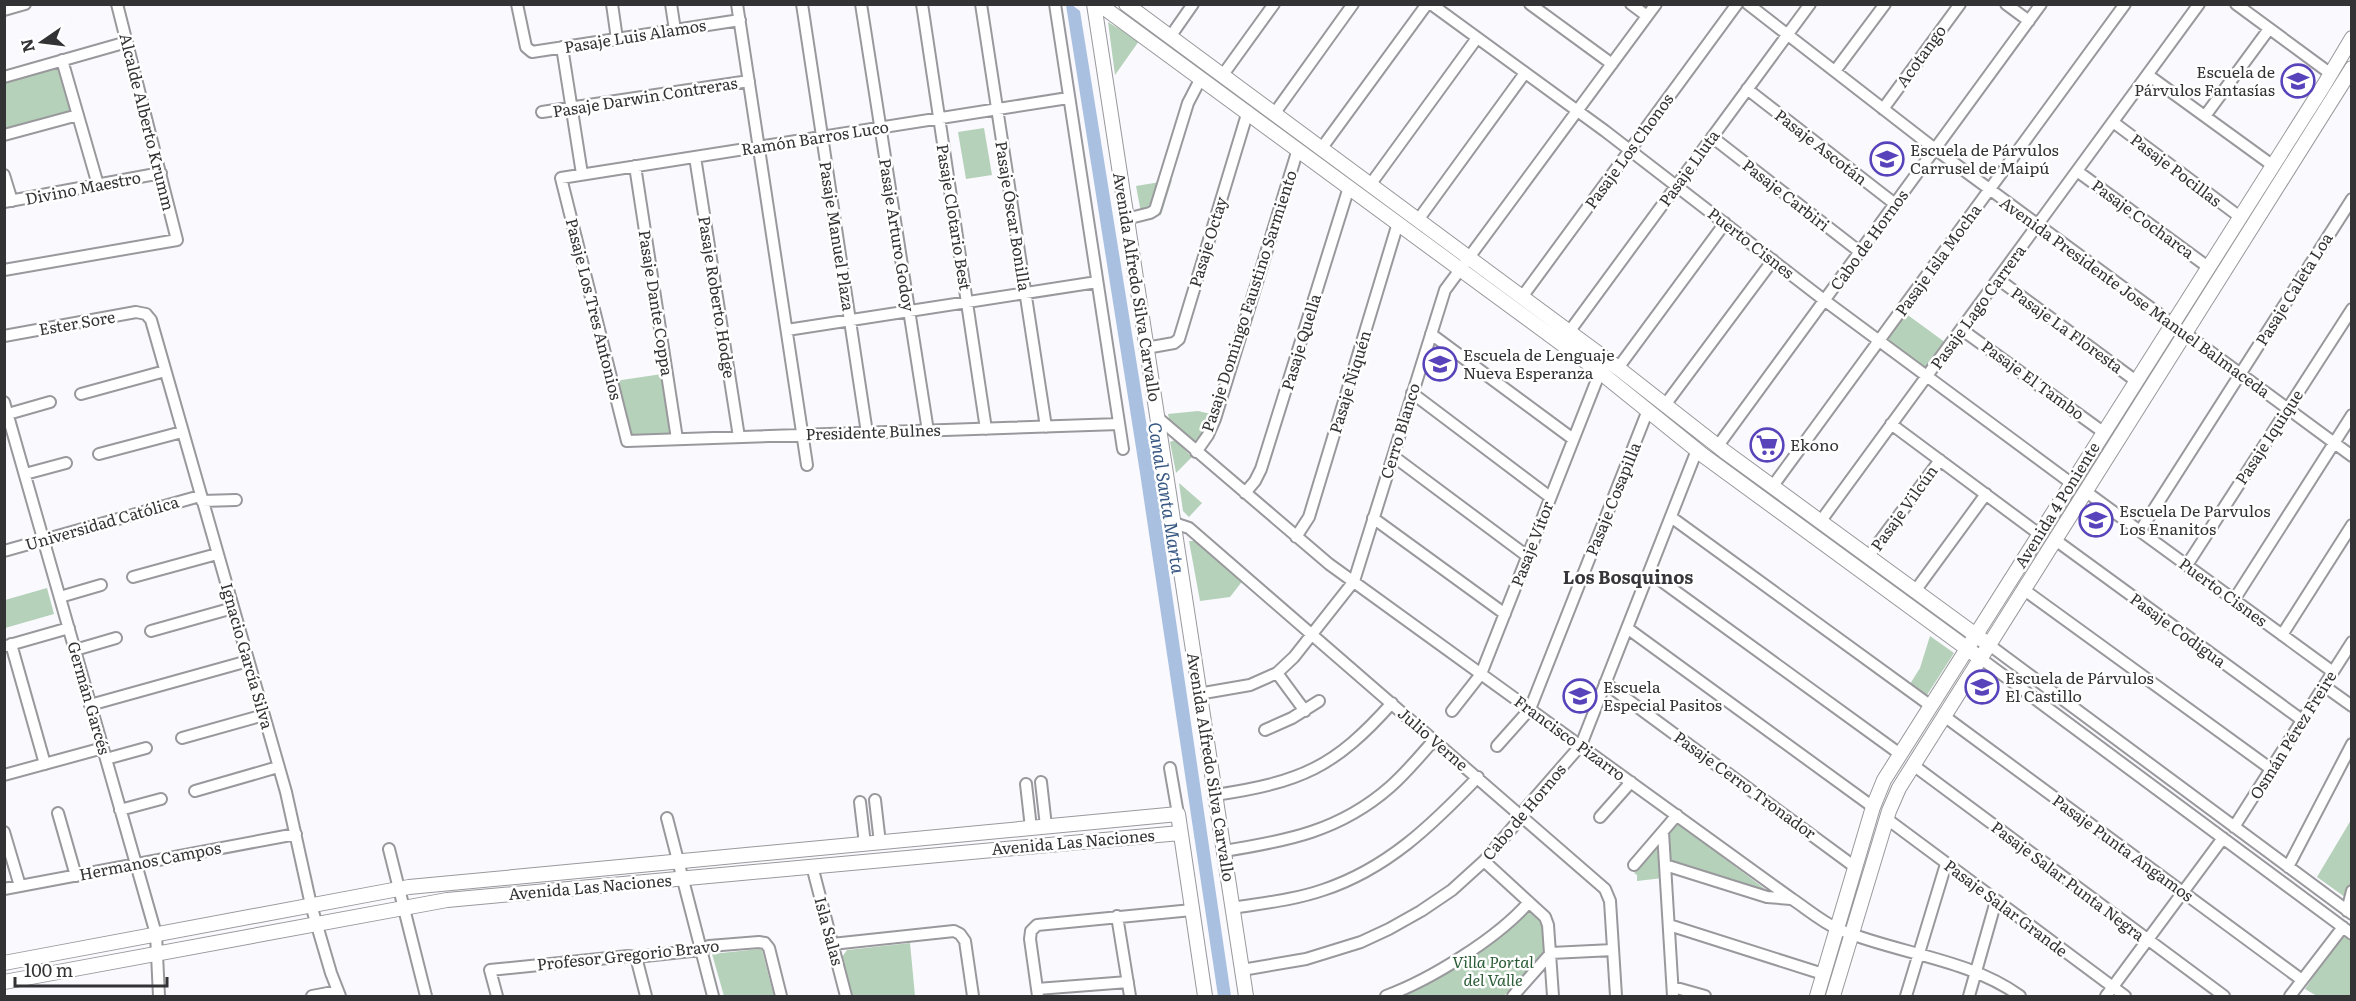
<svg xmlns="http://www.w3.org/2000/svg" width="2356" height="1001" font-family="Literata,serif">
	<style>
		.green { fill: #b6d1b9 }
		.water { fill: #a9c0e1 }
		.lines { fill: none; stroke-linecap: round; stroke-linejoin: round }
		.minor-casing { stroke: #99999d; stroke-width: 14 }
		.tertiary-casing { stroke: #99999d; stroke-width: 16 }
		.minor { stroke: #fff; stroke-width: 10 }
		.tertiary { stroke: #fff; stroke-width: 14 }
		.labels { text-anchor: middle; stroke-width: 5; stroke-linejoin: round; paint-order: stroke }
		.street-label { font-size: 16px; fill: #333335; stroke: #fff }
		.poi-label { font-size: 16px; fill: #333335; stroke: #fff; text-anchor: start }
		.park-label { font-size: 16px; font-style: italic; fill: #2a5b35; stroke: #fff }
		.water-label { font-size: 18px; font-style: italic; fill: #365783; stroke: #fff }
		.neighbourhood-label { font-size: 18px; font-weight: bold; fill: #37373b; stroke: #fff }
	</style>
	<rect width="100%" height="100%" fill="#f9f9fe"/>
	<path class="green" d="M 1108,22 L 1139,41 L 1115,75 Z
		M 58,64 L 74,111 L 5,133 L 5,80 Z
		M 984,128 L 992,175 L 966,179 L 958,132 Z
		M 1172,180 L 1161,215 L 1142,218 L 1136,186 Z
		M 1905,313 L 1946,343 L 1925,372 L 1885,342 Z
		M 662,374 L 672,435 L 629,437 L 615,381 Z
		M 1198,411 L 1211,414 L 1206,428 L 1194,443 L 1170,423 L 1168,414 Z
		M 1175,440 L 1192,457 L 1176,473 L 1170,442 Z
		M 1179,483 L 1202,503 L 1189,517 L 1183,511 Z
		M 1189,541 L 1196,541 L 1244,579 L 1230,597 L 1200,601 Z
		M 47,588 L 54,614 L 5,628 L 5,600 Z
		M 1930,636 L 1954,653 L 1927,695 L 1910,684 L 1920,668 Z
		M 2351,820 L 2352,878 L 2349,900 L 2317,877 Z
		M 1676,822 L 1773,895 L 1669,862 L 1667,836 Z
		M 1659,845 L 1660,846 L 1663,878 L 1637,881 L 1637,875 L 1634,873 Z
		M 1530,907 L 1543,920 L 1548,949 L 1504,996 L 1399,996 C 1440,975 1501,944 1530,907 Z
		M 2343,933 L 2351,939 L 2351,996 L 2317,996 L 2305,989 Z
		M 910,943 L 915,996 L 852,996 L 842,957 L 847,950 Z
		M 759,949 L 762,950 L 774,996 L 724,996 L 712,954 Z"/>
	<path class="water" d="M 1066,5 L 1072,5 L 1080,11 L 1154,471 L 1231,996 L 1218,996 L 1140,473 Z"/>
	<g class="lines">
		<g class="minor-casing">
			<path id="minor" d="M 517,4 L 526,47 L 532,52 L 740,20
				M 612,4 L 617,39
				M 671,4 L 675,30
				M 737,4 L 807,465
				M 802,4 L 867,433
				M 861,4 L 928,431
				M 922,4 L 986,429
				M 981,4 L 1046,427
				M 1055,4 L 1123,449
				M 1431,4 L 1605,131 L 1824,300 L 2071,483
				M 1530,4 L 1612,64
				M 1631,4 L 1647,16
				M 1748,4 L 1935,149 L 2352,456
				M 2006,4 L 2029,21
				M 2236,4 L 2331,74
				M 4,10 L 25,4
				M 1170,37 L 1193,4
				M 562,47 L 582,174
				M 62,60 L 98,185
				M 1835,71 L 1885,4
				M 2148,75 L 2272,165
				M 1222,76 L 1274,4
				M 4,77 L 127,42
				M 1747,89 L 1895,204
				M 1068,98 L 561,178 L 627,441 L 1119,424
				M 1883,109 L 1960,4
				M 542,112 L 749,81
				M 1274,114 L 1353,4
				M 2205,116 L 2269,29
				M 2113,122 L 2240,217
				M 4,135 L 78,115
				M 1712,137 L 1860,252
				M 1321,149 L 1427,4
				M 695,157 L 739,437
				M 635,166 L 677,439
				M 2077,171 L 2208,267
				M 4,175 L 12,201
				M 1370,185 L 1477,38
				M 4,202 L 161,173
				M 1126,219 L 1150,213 L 1155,210 L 1188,103 L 1201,78
				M 1418,220 L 1525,73
				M 4,270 L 177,240 L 117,4
				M 1998,279 L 2136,381
				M 1522,297 L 1737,4
				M 1961,329 L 2103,432
				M 787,330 L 1097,282
				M 1569,332 L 1810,4
				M 1431,334 L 1573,439
				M 4,336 L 136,312 L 146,314 L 151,320 L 286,792 L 311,905 L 331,973 L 340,996
				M 1146,348 L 1174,343 L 1179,339 L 1248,111
				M 1618,368 L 1725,223
				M 1412,393 L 1550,497
				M 81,394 L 165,371
				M 4,402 L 156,934 L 159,996
				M 1665,405 L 1773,260
				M 8,414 L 50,402
				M 1157,417 L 1329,564 L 1792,899 C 1807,909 1822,922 1838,929 C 1898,954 1967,958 2020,996
				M 1891,424 L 2039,534
				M 1717,447 L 2041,4
				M 1196,452 L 1208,435 L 1215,419 L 1298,149
				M 99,454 L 182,432
				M 1393,456 L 1527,556
				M 25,474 L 66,463
				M 1772,487 L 2125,4
				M 2085,491 L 2333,672
				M 1245,493 L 1255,481 L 1261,469 L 1349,187
				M 202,501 L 236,500
				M 1671,517 L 1931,706
				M 1373,518 L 1505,614
				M 1820,522 L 2199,4
				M 1174,523 L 1189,528 L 1605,889 L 1610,901 L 1616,996
				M 2140,531 L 2352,199
				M 1296,537 L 1309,517 L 1398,223
				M 2054,539 L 2302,720
				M 4,551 L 200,496
				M 1868,557 L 1940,460
				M 2187,565 L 2352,309
				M 1649,572 L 1900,754
				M 133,577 L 217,554
				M 2023,589 L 2271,769
				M 1915,591 L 1986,494
				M 60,597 L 101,585
				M 2234,600 L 2352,415
				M 1627,628 L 1873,807
				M 151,631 L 233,608
				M 2282,635 L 2352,525
				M 11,644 L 45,764
				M 1988,644 L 2352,914
				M 6,646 L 69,628
				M 75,650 L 116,638
				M 1980,658 L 2352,934
				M 1277,673 L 1305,711
				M 1605,683 L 1855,867
				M 2324,686 L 2352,706
				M 1198,694 L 1250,685 L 1277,673 L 1294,657 L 1354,581 L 1445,290 L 1656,4
				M 90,705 L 248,661
				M 1452,711 L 1481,674 L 1600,372
				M 1944,716 L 2302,980
				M 1265,730 L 1292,718 L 1319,701
				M 182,738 L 264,715
				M 1497,746 L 1530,709 L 1648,410
				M 106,759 L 146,748
				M 1913,765 L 2224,996
				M 1170,768 L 1178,814
				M 4,775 L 103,748
				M 1041,782 L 1046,826
				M 1026,784 L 1031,828
				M 195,791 L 278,767
				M 1215,795 C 1301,782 1334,768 1392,703
				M 875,800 L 880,843
				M 860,802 L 865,844
				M 120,810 L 161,799
				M 58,813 L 76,876
				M 1600,817 L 1631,782
				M 667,818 L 713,996
				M 1887,819 L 2125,996
				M 2234,827 L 2352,642
				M 4,832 L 20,886
				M 1663,832 L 1673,996
				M 389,849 L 426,996
				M 1224,851 C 1287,841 1340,831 1390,787 C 1406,773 1420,756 1434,740
				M 1484,861 L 1545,917 L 1548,925 L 1553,996
				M 1634,865 L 1677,815
				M 1665,865 L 1767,897 L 1791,899
				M 812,866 L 846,996
				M 2288,867 L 2352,744
				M 4,889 L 296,834
				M 1233,908 C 1263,903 1294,900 1323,890 C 1387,869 1432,825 1478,777
				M 2347,911 L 2352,891
				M 1117,916 L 1130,996
				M 1669,925 L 1823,974
				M 832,944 L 954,931 L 960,934 L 965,941 L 973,996
				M 636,957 L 646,996
				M 1242,970 L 1306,959 L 1361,942 L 1389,929 L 1421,911 L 1452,890 L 1484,861 L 1518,821 L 1526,808 L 1581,745 L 1697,450
				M 1673,987 L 1705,996
				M 1037,989 L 1128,982
				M 312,996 L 338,991
				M 497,996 L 490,970 L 628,956 L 636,957 L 701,950 L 709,946 L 759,942 L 765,943 L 769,948 L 781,996
				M 1038,996 L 1030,939 L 1031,931 L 1037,925 L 1192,910
				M 1386,996 C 1430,980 1498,938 1529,902
				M 1513,996 L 1551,953 L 1613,950
				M 1906,996 L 1946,864
				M 1969,996 L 1996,901
				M 2106,996 L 2223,838
				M 2290,996 L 2343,927"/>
		</g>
		<g class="tertiary-casing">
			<path id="tertiary" d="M 1094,4 L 1246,996
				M 1099,4 L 1600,372 L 1704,456 L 1980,658
				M 1126,4 L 1618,368 L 1724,451 L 1988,644
				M 4,963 L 409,887 L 1178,814 L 1205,996
				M 4,982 L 447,900 L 1180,833
				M 1817,996 L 1873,807 L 1884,780 L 2324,85 L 2352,38
				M 1833,996 L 1889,811 L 1899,788 L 2352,68"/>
		</g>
		<use href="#minor" class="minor"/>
		<use href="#tertiary" class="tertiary"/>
	</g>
	<defs>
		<g id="school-ring" transform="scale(1.725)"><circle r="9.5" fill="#fff" stroke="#5843bb" stroke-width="1.5"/><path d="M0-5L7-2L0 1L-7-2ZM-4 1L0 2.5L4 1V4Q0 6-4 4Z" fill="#5843bb"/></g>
		<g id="supermarket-ring" transform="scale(1.725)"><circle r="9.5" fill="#fff" stroke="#5843bb" stroke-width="1.5"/><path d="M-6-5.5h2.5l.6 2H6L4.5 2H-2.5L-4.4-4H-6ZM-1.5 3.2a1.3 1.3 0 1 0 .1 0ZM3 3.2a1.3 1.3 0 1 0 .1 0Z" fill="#5843bb"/></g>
	</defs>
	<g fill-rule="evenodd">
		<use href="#school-ring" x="2298" y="81"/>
		<use href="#school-ring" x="1887" y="159"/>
		<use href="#school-ring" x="1440" y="364"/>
		<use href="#supermarket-ring" x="1767" y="445"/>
		<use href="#school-ring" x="2096" y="520"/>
		<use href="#school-ring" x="1982" y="687"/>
		<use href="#school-ring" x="1580" y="696"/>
	</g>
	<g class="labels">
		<g class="street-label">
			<text transform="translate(635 36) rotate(-9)" y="6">Pasaje Luis Alamos</text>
			<text transform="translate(1921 56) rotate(-54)" y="6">Acotango</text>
			<text transform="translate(645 97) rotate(-9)" y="6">Pasaje Darwin Contreras</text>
			<text transform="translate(147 122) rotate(76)" y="6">Alcalde Alberto Krumm</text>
			<text transform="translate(815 138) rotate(-9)" y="6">Ramón Barros Luco</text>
			<text transform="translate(1821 147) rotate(38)" y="6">Pasaje Ascotán</text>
			<text transform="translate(1629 151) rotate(-54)" y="6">Pasaje Los Chonos</text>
			<text transform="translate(1689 168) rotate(-54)" y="6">Pasaje Lluta</text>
			<text transform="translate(2176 170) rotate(37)" y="6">Pasaje Pocillas</text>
			<text transform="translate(83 188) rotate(-11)" y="6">Divino Maestro</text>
			<text transform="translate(1786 195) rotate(38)" y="6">Pasaje Carbiri</text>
			<text transform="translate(1013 216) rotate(81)" y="6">Pasaje Óscar Bonilla</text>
			<text transform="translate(954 217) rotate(81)" y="6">Pasaje Clotario Best</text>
			<text transform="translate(2143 219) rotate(36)" y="6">Pasaje Cocharca</text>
			<text transform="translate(897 235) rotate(81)" y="6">Pasaje Arturo Godoy</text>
			<text transform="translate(837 236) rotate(81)" y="6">Pasaje Manuel Plaza</text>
			<text transform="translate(1869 240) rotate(-54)" y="6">Cabo de Hornos</text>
			<text transform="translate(1208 242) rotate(-73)" y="6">Pasaje Octay</text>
			<text transform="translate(1751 243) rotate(38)" y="6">Puerto Cisnes</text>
			<text transform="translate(1938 260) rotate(-54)" y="6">Pasaje Isla Mocha</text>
			<text transform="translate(1137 287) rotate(81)" y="6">Avenida Alfredo Silva Carvallo</text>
			<text transform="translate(2294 289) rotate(-58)" y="6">Pasaje Caleta Loa</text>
			<text transform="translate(717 297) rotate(81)" y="6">Pasaje Roberto Hodge</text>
			<text transform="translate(2135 297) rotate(36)" y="6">Avenida Presidente Jose Manuel Balmaceda</text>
			<text transform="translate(1249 301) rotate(-72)" y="6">Pasaje Domingo Faustino Sarmiento</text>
			<text transform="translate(656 303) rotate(81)" y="6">Pasaje Dante Coppa</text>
			<text transform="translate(1978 307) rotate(-54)" y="6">Pasaje Lago Carrera</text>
			<text transform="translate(594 309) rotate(76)" y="6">Pasaje Los Tres Antonios</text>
			<text transform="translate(77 323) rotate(-10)" y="6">Ester Sore</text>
			<text transform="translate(2067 330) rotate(36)" y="6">Pasaje La Floresta</text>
			<text transform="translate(1301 342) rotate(-73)" y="6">Pasaje Quella</text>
			<text transform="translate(2033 380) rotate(36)" y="6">Pasaje El Tambo</text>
			<text transform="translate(1350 382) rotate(-73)" y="6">Pasaje Ñiquén</text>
			<text transform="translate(1400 431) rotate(-73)" y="6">Cerro Blanco</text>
			<text transform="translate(873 432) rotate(-2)" y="6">Presidente Bulnes</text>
			<text transform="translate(2269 437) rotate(-57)" y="6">Pasaje Iquique</text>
			<text transform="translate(1613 499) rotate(-68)" y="6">Pasaje Cosapilla</text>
			<text transform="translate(2057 505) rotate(-58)" y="6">Avenida 4 Poniente</text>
			<text transform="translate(1904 508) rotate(-54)" y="6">Pasaje Vilcún</text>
			<text transform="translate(102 523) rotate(-16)" y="6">Universidad Católica</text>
			<text transform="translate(1532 544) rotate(-69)" y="6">Pasaje Vítor</text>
			<text transform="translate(2223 592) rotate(36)" y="6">Puerto Cisnes</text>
			<text transform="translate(2178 630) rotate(36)" y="6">Pasaje Codigua</text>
			<text transform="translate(247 656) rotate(74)" y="6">Ignacio García Silva</text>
			<text transform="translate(89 698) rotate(74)" y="6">Germán Garcés</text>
			<text transform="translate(2293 735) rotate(-58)" y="6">Osmán Pérez Freire</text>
			<text transform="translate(1570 738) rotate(36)" y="6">Francisco Pizarro</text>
			<text transform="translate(1433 739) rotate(41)" y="6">Julio Verne</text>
			<text transform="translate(1211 767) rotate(81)" y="6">Avenida Alfredo Silva Carvallo</text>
			<text transform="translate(1745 785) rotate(36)" y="6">Pasaje Cerro Tronador</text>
			<text transform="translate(1524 812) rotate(-50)" y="6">Cabo de Hornos</text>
			<text transform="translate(1073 842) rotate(-5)" y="6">Avenida Las Naciones</text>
			<text transform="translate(2123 848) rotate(36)" y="6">Pasaje Punta Angamos</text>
			<text transform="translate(150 861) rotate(-11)" y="6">Hermanos Campos</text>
			<text transform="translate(2068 881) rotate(37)" y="6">Pasaje Salar Punta Negra</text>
			<text transform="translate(590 887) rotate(-5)" y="6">Avenida Las Naciones</text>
			<text transform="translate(2006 908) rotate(37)" y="6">Pasaje Salar Grande</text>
			<text transform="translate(829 931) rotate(75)" y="6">Isla Salas</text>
			<text transform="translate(628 955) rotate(-6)" y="6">Profesor Gregorio Bravo</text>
		</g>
		<g class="poi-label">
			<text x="2275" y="78" text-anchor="end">Escuela de<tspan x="2275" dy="18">Párvulos Fantasías</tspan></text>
			<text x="1910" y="156">Escuela de Párvulos<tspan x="1910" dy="18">Carrusel de Maipú</tspan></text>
			<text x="1463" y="361">Escuela de Lenguaje<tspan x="1463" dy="18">Nueva Esperanza</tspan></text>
			<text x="1790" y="451">Ekono</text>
			<text x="2119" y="517">Escuela De Parvulos<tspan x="2119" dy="18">Los Enanitos</tspan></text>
			<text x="2005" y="684">Escuela de Párvulos<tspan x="2005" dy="18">El Castillo</tspan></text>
			<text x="1603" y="693">Escuela<tspan x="1603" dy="18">Especial Pasitos</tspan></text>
		</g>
		<g class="park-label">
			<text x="1493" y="968">Villa Portal<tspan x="1493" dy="18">del Valle</tspan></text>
		</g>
		<g class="water-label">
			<text transform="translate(1166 498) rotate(81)" y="6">Canal Santa Marta</text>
		</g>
		<g class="neighbourhood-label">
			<text x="1628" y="584">Los Bosquinos</text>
		</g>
	</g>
	<rect width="2356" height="1001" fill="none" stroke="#333335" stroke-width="12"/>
	<g transform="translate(42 42) rotate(256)" stroke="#ffffff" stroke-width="4.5" paint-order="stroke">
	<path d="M0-4.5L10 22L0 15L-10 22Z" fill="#333335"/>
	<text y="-9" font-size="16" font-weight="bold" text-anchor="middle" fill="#333335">N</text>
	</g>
	<path d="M15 977v9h152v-9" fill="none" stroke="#333335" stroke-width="3"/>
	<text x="24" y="977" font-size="18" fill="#333335" stroke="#ffffff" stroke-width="4.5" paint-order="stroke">100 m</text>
</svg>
